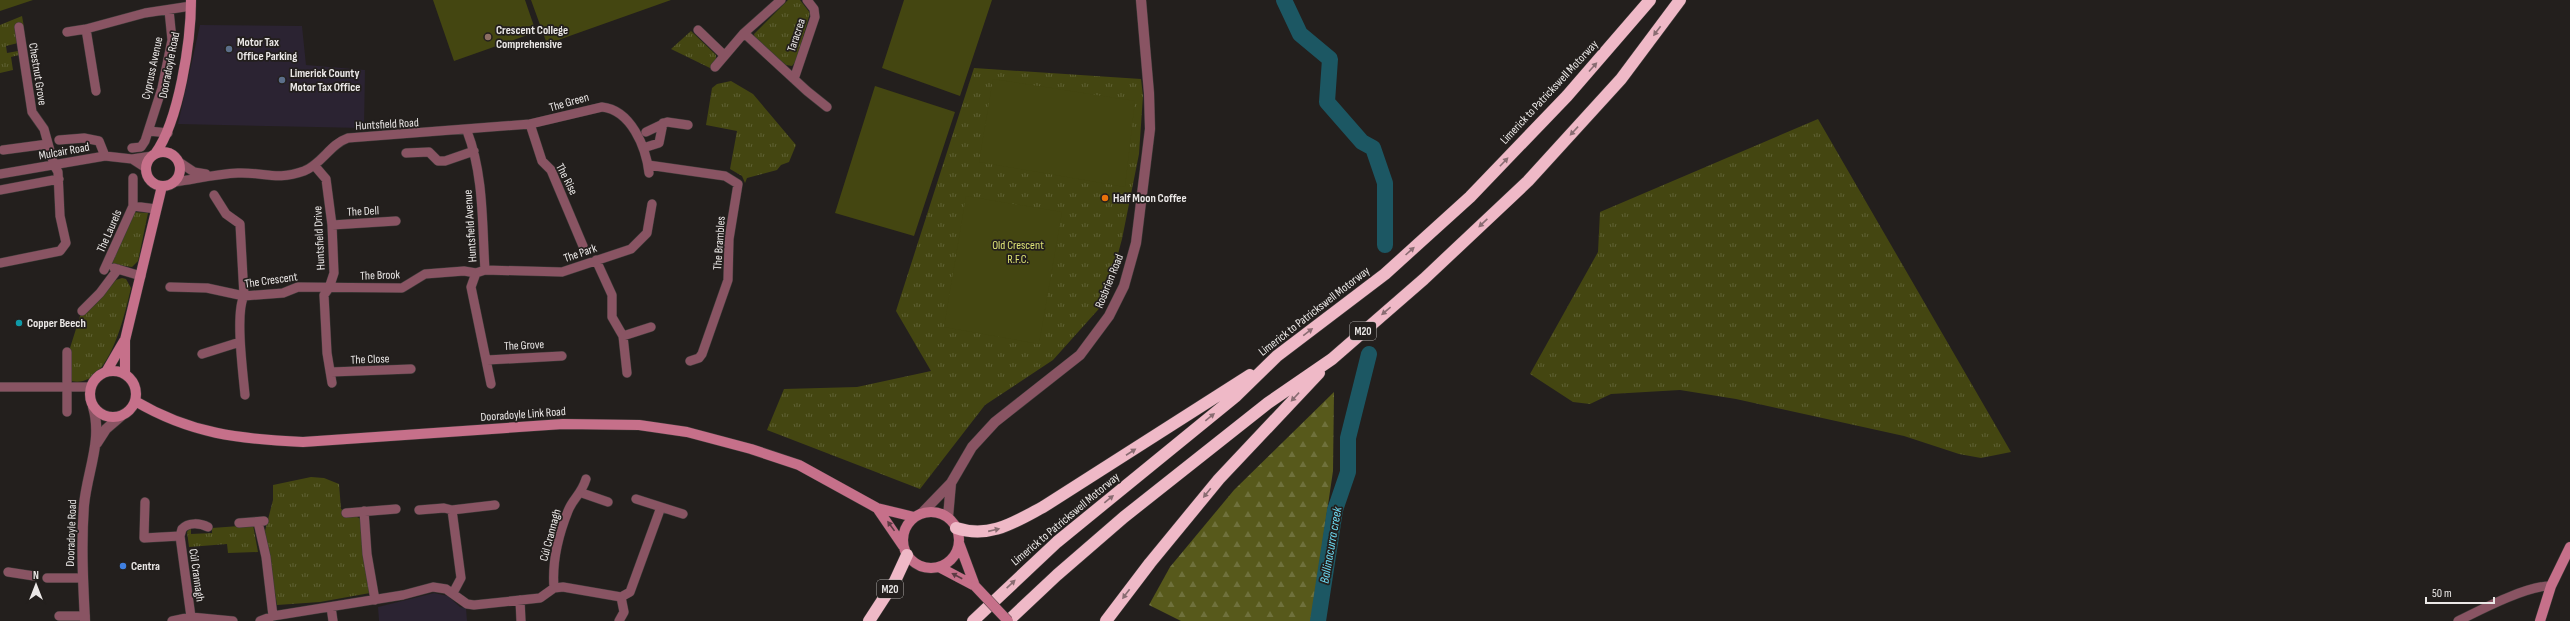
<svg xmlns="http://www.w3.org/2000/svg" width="2570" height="621" font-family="'Sofia Sans Condensed',sans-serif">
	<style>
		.commercial { fill: #2b2332 }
		.grass { fill: url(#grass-tufts) }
		.forest { fill: url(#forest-firs) }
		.pitch { fill: #444611 }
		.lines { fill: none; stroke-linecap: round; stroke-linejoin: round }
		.river { stroke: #1c5763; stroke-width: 16 }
		.minor-casing { stroke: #3f3b39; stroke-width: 10 }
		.tertiary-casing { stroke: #3f3b39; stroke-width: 11 }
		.secondary-casing { stroke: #3f3b39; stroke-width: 11 }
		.motorway-casing { stroke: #3f3b39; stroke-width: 13 }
		.minor { stroke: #895463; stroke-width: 9 }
		.tertiary { stroke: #895463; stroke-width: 10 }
		.secondary { stroke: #c6708a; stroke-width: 10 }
		.motorway { stroke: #efb9c7; stroke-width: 12 }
		.secondary-bridge-casing { stroke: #3f3b39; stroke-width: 11; stroke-linecap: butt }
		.secondary-bridge { stroke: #c6708a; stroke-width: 10 }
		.oneway { fill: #896c72 }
		.oneway2 { fill: #5c3b43 }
		.education-dot { fill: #8d6e63; stroke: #231f1d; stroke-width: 1.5 }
		.service-dot { fill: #5c6f8a; stroke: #231f1d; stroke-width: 1.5 }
		.food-dot { fill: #e8710a; stroke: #231f1d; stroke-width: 1.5 }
		.culture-dot { fill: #0f9aa8; stroke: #231f1d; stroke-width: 1.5 }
		.shop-dot { fill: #3f7fe0; stroke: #231f1d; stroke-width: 1.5 }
		.labels { text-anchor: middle; stroke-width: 3.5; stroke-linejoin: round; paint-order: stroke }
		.shield { fill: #231f1d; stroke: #afacaa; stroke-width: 1 }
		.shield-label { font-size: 11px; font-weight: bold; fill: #ebe8e7 }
		.poi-label { font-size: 12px; font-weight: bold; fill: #ebe8e7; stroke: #231f1d; text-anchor: start }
		.street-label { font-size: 12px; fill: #ebe8e7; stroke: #231f1d }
		.park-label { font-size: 12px; fill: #dee375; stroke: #231f1d }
		.water-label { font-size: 13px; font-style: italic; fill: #6fdff8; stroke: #231f1d }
	</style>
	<defs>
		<pattern id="grass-tufts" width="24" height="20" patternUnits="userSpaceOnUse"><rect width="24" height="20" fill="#444611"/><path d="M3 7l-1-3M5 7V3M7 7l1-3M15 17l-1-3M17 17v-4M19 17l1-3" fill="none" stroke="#5f6134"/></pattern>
		<pattern id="forest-firs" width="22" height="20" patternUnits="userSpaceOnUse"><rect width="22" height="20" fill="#57591b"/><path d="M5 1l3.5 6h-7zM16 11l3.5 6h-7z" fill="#6f713c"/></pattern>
	</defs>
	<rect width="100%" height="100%" fill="#231f1d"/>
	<path class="commercial" d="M 200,25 L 302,26 L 306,65 L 365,70 L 364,128 L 178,124 Z
		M 434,593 L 448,596 L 460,607 L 466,608 L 467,621 L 379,621 L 378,607 Z"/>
	<path class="grass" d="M 788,0 L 800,0 L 810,13 L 796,61 L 792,66 L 786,65 L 755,39 L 754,34 Z
		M 22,16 L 24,27 L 16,28 L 18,43 L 6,46 L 7,53 L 18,51 L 19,55 L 11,57 L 13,70 L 0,73 L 0,25 Z
		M 691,31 L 716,55 L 716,60 L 710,68 L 671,49 Z
		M 974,68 L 1141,79 L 1143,96 L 1139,154 L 1122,239 L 1105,302 L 1053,360 L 985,405 L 920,489 L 767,430 L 784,389 L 857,387 L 931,371 L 896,311 Z
		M 731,81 L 753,94 L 796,145 L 789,162 L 781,165 L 777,170 L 747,178 L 745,183 L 742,176 L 730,169 L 737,131 L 706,125 L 712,88 L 717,84 Z
		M 1818,119 L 2011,452 L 1981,458 L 1959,454 L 1904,436 L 1736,399 L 1680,390 L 1611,394 L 1590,404 L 1573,402 L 1530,374 L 1598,252 L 1600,212 Z
		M 133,212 L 148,213 L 138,261 L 132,267 L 111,264 Z
		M 122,278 L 126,279 L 131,288 C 125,313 109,390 71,381 L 70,348 L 81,313 L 95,305 L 116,280 Z
		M 311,477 L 324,478 L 339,484 L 341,509 L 361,519 L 370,593 L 320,602 L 277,605 L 265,531 L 273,500 L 273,485 Z
		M 253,525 L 258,552 L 228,553 L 227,544 L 189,547 L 187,532 L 191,527 L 191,534 L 212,533 L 212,528 Z"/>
	<path class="forest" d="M 1334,392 L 1333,471 L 1311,621 L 1181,621 L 1149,605 L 1170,567 L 1234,490 Z"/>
	<path class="pitch" d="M 0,0 L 33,0 L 0,11 Z
		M 433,0 L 525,0 L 536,32 L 454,61 Z
		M 531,0 L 671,0 L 547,44 Z
		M 904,0 L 992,0 L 960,96 L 882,68 Z
		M 993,79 L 1135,101 L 1125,187 L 979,162 Z
		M 875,86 L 955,112 L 914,236 L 835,213 Z
		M 966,196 L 1062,212 L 1039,344 L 944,327 Z"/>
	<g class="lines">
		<path class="river" d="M 1284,0 L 1300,34 L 1330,59 L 1327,102 L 1362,142 L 1373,148 L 1385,183 L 1385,245
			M 1318,621 L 1335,510 L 1348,472 L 1348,438 L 1369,354"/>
		<g class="minor-casing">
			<path id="minor" d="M 86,29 L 96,91
				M 698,30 L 724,55
				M 67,32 L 86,29 L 145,13 L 191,6
				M 744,33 L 807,91 L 827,107
				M 715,67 L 744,33 L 781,0
				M 794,79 L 815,17 L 814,9 L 807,0
				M 530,124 L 542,161 L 551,170 L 583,246
				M 149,131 L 168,133
				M 467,131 C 484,175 482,224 485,270 L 476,273 L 471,287 L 491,384
				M 646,132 L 667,122 L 688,125
				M 59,140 L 84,138 L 99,141 L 105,156
				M 132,148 L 141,147 L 145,141 L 162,88 L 172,40 L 169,10
				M 643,148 L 659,143 L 663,123
				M 3,150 L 48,144
				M 406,153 L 429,152 L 438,161 L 445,161 L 474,151
				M 132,159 L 146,168
				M 179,162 L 194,172 L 206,174
				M 314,165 L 326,179 L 332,225 L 334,273 L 329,288 L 324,295 L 327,353 L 332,383
				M 648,165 L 725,176 L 738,184 L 729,239 L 728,280 L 702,354 L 699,358 L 690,361
				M 0,174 L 105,156 L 132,159 L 152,156
				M 175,182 C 196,179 216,174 238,173 C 265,172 276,181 304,171 C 322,164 330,144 348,138 L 530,124 L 602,107 C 631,110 646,147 649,173
				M 0,190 L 59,179
				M 214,195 L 226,214 L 240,224 L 244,296 C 235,313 243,373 245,395
				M 133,206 L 156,209
				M 332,225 L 396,221
				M 596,260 L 612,295 L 612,317 L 623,336 L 627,373
				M 0,263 L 60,251 L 66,243 L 60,216 L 58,172 L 54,165 L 44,129 L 32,112 L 19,27
				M 114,268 L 141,276
				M 104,270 L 133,206 L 133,178
				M 485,270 L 562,272 L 631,249 L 647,233 L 652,204
				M 170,287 L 207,288 L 244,296 L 283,293 L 298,287 L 402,288 L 425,274 L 464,271 L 476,273
				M 82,311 L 100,293 L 118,269
				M 623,336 L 651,327
				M 67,352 L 67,412
				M 202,354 L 240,342
				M 487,360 L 562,356
				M 331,372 L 411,369
				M 0,387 L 90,387
				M 582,493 L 608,502
				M 636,499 L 683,514
				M 145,502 L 144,538 L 180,536 L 182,529 C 188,522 200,523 208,527
				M 419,510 L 444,508 L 452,510 L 495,505
				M 452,510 L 461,578 L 453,593
				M 364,511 L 367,554 L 375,600
				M 346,513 L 396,509
				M 258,522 L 266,557 L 273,616
				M 239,523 L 264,521
				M 180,536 L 191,617
				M 8,572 L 34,576
				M 47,578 L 83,578
				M 554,588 C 552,563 558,536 568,511 C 573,498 581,495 586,479
				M 621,597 L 630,592 L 661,507
				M 520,600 L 521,621
				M 331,607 L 333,621
				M 59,616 L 85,616
				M 172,621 L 191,617 L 233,621
				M 260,621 L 273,616 L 403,595 L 433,587 L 446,589 L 467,604 L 474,605 L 540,598 L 554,588 L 563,587 L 621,597
				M 619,621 L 624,612 L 621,597
				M 2458,621 C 2480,610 2528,585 2551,586"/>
		</g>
		<g class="tertiary-casing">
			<path id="tertiary" d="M 97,443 L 106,429 L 120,417
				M 922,513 L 951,483 L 972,447 L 995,422 L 1080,355 L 1109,316 L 1124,286 L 1136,243 L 1150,129 L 1149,93 L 1141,0
				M 948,517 L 951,483
				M 85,621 C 83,582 81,544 84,505 C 87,472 103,440 93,407"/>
		</g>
		<g class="secondary-casing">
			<path id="secondary" d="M146 169a17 17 0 1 1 34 0a17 17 0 1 1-34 0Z
				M 155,154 C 179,121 191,41 191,0
				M90 394a23 23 0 1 1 46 0a23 23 0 1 1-46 0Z
				M 106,372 L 124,341
				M 125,374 L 125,340 L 162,186
				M 135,401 C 191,434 239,439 303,442 L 563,424 L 639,425 L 687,432 L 751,449 L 799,465 L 877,508 L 914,517
				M 877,508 L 903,546
				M903 540a28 28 0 1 1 56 0a28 28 0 1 1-56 0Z
				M 959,543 L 975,586
				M 939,567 L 975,586
				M 2540,621 L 2551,586 L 2570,547"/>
		</g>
		<g class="motorway-casing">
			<path id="motorway" d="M 956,528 C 990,539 1015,522 1043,507 L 1250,375
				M 869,621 L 895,581 L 907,555
				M 973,621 L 1057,542 L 1236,396 L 1277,356 L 1385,274 L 1470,197 L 1567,96 L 1650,0
				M 1008,621 L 1057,575 L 1124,517 L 1268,403 L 1332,359 L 1424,279 L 1528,181 L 1621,79 L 1680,0
				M 1106,621 L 1150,563 L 1219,479 L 1319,373"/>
		</g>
		<use href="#minor" class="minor"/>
		<use href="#tertiary" class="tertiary"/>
		<use href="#secondary" class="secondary"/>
		<use href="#motorway" class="motorway"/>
		<g class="secondary-bridge-casing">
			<path id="secondary-bridge" d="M 975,586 L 1008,621"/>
		</g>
		<use href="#secondary-bridge" class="secondary-bridge"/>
	</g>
	<defs><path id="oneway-solid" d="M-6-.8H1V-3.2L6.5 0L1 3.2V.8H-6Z"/></defs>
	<g class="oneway">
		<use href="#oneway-solid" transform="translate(1657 31) rotate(127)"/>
		<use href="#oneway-solid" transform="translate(1593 67) rotate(-48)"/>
		<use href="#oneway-solid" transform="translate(1574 131) rotate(133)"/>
		<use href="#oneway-solid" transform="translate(1504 162) rotate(-46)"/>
		<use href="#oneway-solid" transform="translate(1483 223) rotate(137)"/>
		<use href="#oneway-solid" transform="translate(1410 251) rotate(-42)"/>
		<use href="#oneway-solid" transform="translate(1386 311) rotate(140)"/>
		<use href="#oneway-solid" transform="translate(1308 332) rotate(-37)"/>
		<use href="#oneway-solid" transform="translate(1295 397) rotate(133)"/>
		<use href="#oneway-solid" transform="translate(1210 417) rotate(-39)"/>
		<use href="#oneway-solid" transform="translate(1131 452) rotate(-33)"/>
		<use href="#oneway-solid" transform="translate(1207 493) rotate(129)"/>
		<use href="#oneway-solid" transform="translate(1109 499) rotate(-39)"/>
		<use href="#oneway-solid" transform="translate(994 530) rotate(-13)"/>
		<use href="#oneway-solid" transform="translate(1011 584) rotate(-43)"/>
		<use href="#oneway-solid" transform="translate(1126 594) rotate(127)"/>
	</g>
	<g class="oneway2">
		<use href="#oneway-solid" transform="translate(891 526) rotate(-126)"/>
		<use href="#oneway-solid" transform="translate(957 576) rotate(-152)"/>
	</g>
	<circle class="education-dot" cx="488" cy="37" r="4"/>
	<g class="service-dot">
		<circle cx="229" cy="49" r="4"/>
		<circle cx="282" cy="80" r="4"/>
	</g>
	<circle class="food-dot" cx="1105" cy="198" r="4"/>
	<circle class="culture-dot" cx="19" cy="323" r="4"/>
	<circle class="shop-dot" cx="123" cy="566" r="4"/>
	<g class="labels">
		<g class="shield">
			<rect x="1350" y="322" width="26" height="18" rx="3"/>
			<rect x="877" y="580" width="26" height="18" rx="3"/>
		</g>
		<g class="shield-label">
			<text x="1363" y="335">M20</text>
			<text x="890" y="593">M20</text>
		</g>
		<g class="poi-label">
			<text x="496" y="34">Crescent College<tspan x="496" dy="14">Comprehensive</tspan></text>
			<text x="237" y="46">Motor Tax<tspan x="237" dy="14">Office Parking</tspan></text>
			<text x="290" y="77">Limerick County<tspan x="290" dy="14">Motor Tax Office</tspan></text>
			<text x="1113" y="202">Half Moon Coffee</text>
			<text x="27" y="327">Copper Beech</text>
			<text x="131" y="570">Centra</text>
		</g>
		<g class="street-label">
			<text transform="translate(796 35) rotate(-72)" y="4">Taracrea</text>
			<text transform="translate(169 65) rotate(-79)" y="4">Dooradoyle Road</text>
			<text transform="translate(152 68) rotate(-78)" y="4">Cypruss Avenue</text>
			<text transform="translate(38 74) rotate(81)" y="4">Chestnut Grove</text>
			<text transform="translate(1549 92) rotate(-47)" y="4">Limerick to Patrickswell Motorway</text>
			<text transform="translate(569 102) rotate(-16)" y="4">The Green</text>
			<text transform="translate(387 124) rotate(-3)" y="4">Huntsfield Road</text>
			<text transform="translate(64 151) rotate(-10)" y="4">Mulcair Road</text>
			<text transform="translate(567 179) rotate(63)" y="4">The Rise</text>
			<text transform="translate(363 211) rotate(-3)" y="4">The Dell</text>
			<text transform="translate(470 226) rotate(-94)" y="4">Huntsfield Avenue</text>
			<text transform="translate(109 231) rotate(-66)" y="4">The Laurels</text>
			<text transform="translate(319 238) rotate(-93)" y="4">Huntsfield Drive</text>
			<text transform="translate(719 243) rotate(-86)" y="4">The Brambles</text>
			<text transform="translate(580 253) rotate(-19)" y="4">The Park</text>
			<text transform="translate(380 275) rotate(-2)" y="4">The Brook</text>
			<text transform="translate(271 280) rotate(-8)" y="4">The Crescent</text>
			<text transform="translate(1109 281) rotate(-68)" y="4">Rosbrien Road</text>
			<text transform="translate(1314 311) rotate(-38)" y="4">Limerick to Patrickswell Motorway</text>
			<text transform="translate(524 345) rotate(-3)" y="4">The Grove</text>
			<text transform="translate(370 359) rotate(-2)" y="4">The Close</text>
			<text transform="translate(523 414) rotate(-4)" y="4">Dooradoyle Link Road</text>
			<text transform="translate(1065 519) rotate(-40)" y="4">Limerick to Patrickswell Motorway</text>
			<text transform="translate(71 533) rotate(-88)" y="4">Dooradoyle Road</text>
			<text transform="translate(550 535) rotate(-75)" y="4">Cúl Crannagh</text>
			<text transform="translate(197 575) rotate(82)" y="4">Cúl Crannagh</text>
		</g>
		<g class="park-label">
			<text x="1018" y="249">Old Crescent<tspan x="1018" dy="14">R.F.C.</tspan></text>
		</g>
		<g class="water-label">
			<text transform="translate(1330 545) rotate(-80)" y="5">Ballinacurra creek</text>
		</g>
	</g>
	<g transform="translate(36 585)" stroke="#231f1d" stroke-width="3" paint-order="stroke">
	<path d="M0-3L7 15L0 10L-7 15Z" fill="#ebe8e7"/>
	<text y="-6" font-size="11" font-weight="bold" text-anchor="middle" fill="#ebe8e7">N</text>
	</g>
	<path d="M2426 597v6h68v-6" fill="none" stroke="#ebe8e7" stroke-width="2"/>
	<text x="2432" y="597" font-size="12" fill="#ebe8e7" stroke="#231f1d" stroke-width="3" paint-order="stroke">50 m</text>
</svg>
